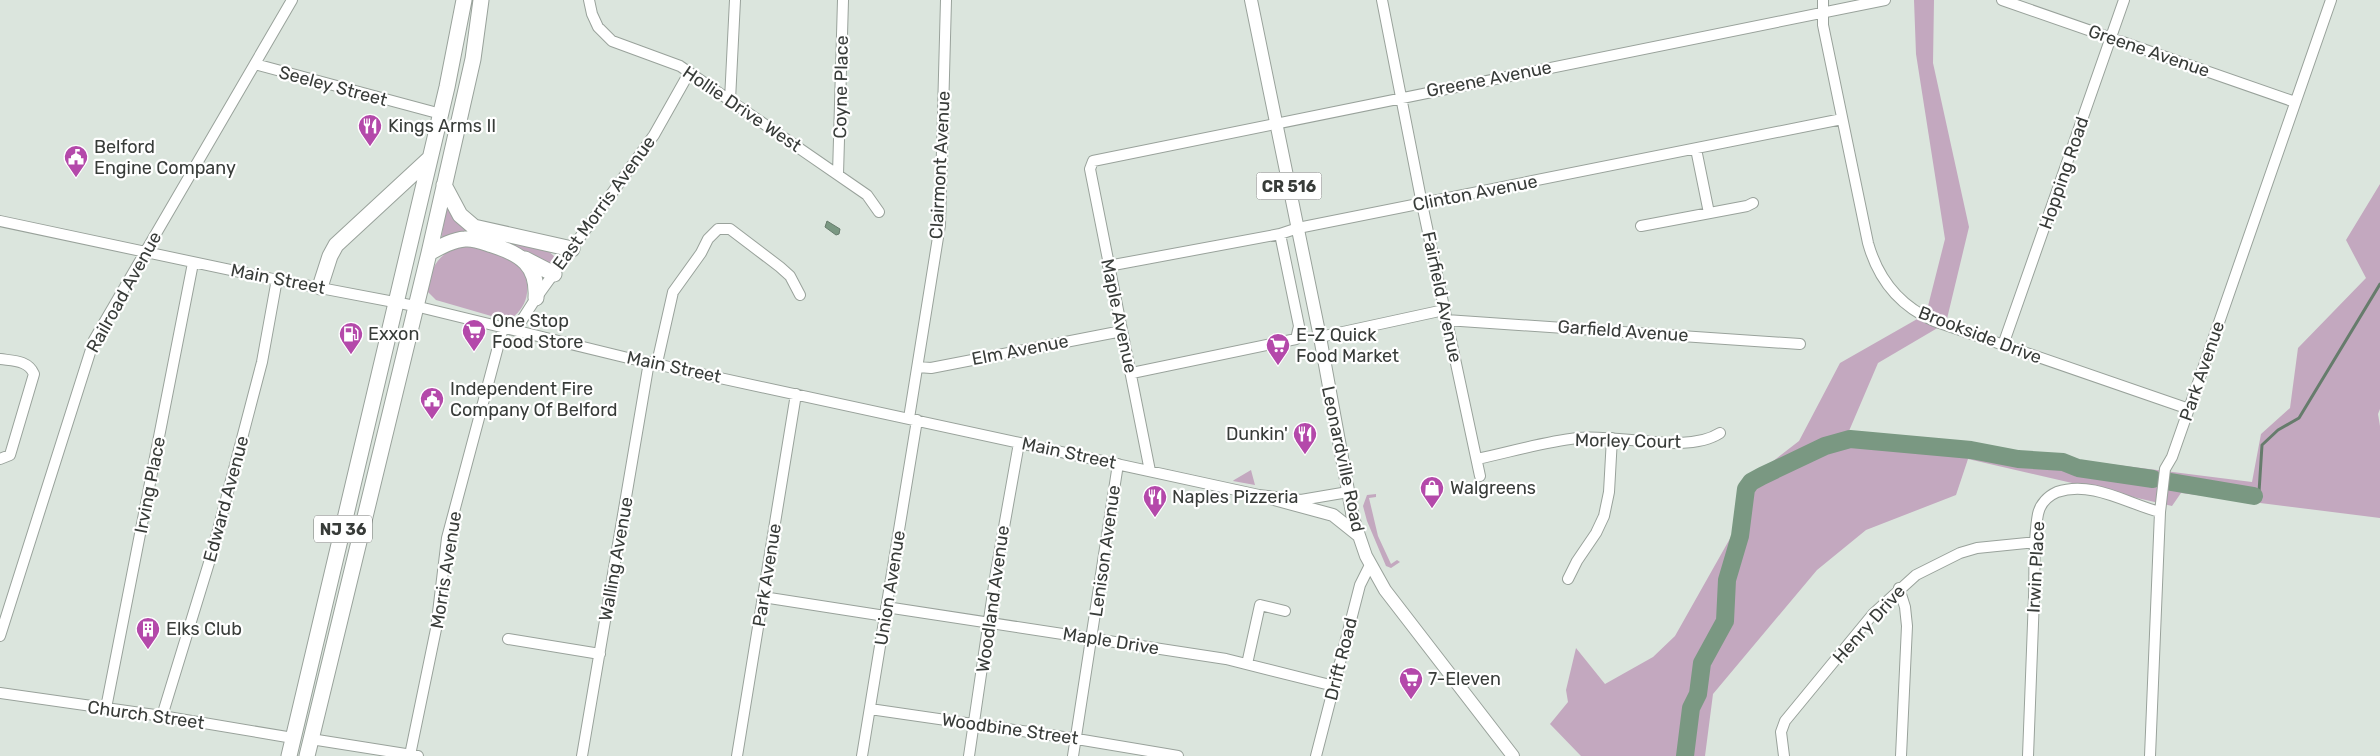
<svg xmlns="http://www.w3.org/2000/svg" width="2380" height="756" font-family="Rubik,sans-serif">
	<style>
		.green { fill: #c3a8bf }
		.water { fill: #7a9882; stroke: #667c6c }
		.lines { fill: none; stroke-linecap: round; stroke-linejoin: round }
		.stream { stroke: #667c6c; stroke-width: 3 }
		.river { stroke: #7a9882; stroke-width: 18 }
		.minor-casing { stroke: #99a29b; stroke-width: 12 }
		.major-casing { stroke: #99a29b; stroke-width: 14 }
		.highway-casing { stroke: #99a29b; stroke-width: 17 }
		.minor { stroke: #fff; stroke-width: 10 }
		.major { stroke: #fff; stroke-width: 12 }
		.highway { stroke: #fff; stroke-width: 15 }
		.labels { text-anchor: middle; stroke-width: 4.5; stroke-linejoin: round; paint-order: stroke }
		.shield { fill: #fff; stroke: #747674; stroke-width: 1 }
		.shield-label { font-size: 16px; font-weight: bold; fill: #383c39 }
		.street-label { font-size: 18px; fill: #383c39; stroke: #fff }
		.poi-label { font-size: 18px; fill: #383c39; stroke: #fff; text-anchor: start }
	</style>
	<rect width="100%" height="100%" fill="#dbe5dd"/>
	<path class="green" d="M 1914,0 L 1934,0 L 1933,63 L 1969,227 L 1946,323 L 1878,363 L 1849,431 L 2252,482 L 2261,434 L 2290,408 L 2298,348 L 2366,278 L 2346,240 L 2380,184 L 2380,409 L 2378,414 L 2380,426 L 2380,518 L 2181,493 L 2172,506 L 1968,459 L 1956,495 L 1866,530 L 1817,570 L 1713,694 L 1705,756 L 1581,756 L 1550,724 L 1568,702 L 1566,690 L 1576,648 L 1605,684 L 1653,657 L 1675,636 L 1754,496 L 1745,483 L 1799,441 L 1840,363 L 1926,314 L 1945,239 L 1916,54 Z
		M 447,204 L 473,233 L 441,240 Z
		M 492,238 L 547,250 L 554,256 L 551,265 Z
		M 473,244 C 498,253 531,260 527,293 C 526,303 520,312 512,318 L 505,320 L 436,300 L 428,292 C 430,262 443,248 473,244 Z
		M 1251,470 L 1255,485 L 1233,481 L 1234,480 Z
		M 1376,494 L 1376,497 L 1369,498 L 1378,536 L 1391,564 L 1397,560 L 1400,562 L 1391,568 L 1386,566 L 1367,521 L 1363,506 L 1367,495 Z"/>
	<path class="water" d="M 827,221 L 840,229 L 839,234 L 836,235 L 825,227 Z"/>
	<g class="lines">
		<path class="stream" d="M 2254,496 L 2259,492 L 2262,445 L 2278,430 L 2299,418 L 2380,284"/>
		<path class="river" d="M 2171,482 L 2254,496
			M 1685,756 L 1691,708 L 1698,694 L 1702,663 L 1725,621 L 1727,580 L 1740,536 L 1746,489 L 1751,482 L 1762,476 L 1825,446 L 1850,439 L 1971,450 L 2018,459 L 2063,462 L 2078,468 L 2153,479"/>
		<g class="minor-casing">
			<path id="minor" d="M 589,0 L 592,14 L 598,27 L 612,41 L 680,66 L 867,195 L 879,212
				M 1382,0 L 1422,204 L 1480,476
				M 1823,0 L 1823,25 L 1868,243 C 1878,279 1900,306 1934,321 L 2189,409
				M 2002,0 L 2295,102
				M 255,64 L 441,114
				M 730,100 L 735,0
				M 1696,149 L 1709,213
				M 838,174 L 843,0
				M 0,221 L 268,278 L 415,306 L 628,358 L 1259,495 L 1301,500 L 1348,492
				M 1641,226 L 1747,206 L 1753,203
				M 1108,266 L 1280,234 L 1298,228 L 1842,119
				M 1446,320 L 1800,344
				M 518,332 L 520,323 L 536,298 L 654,135 L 689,73
				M 1320,337 L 1444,310
				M 2003,345 L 2124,0
				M 0,359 C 13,361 28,360 34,374 L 10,455 L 0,459
				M 657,363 L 673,292 L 701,253 L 708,239 L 718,229 L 730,229 L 780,267 L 790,276 L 800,295
				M 918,367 L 931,368 L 1122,331
				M 1132,373 L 1296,339 L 1299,326 L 1280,234
				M 909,418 L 940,225 L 946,0
				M 1477,459 C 1510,452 1543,442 1577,438 C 1618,433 1686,455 1720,433
				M 1150,471 L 1090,169 L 1093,161 L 1885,0
				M 1568,579 L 1577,561 L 1596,533 L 1604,516 L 1609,492 L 1612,438
				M 1899,588 L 1905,607 L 1907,626 L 1901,756
				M 763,597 L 885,616
				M 886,607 L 1226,659 L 1334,686
				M 0,636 L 94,340 L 292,0
				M 508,639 L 600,654
				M 1247,664 L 1260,605 L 1285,611
				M 0,693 L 162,716 L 293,738
				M 106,708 L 193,263
				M 870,709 L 1077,739 L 1178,756
				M 162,716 L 212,553 L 262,362 L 277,279
				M 311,739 L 418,756
				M 410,755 L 436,629 L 447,538 L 503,328
				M 582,756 L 649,362
				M 737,756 L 796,394
				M 862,756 L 917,420
				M 969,756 L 996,572 L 1019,443
				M 1073,756 L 1118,464
				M 1316,756 L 1360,585 L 1370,565
				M 1784,756 L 1781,732 L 1785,721 L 1873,614 L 1916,575 L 1960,553 L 1977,548 L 2036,542
				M 2028,756 C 2030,703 2032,650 2034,597 C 2035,570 2033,540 2038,514 C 2040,504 2048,496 2057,492 C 2092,480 2128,504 2160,512
				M 2150,756 L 2160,512 L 2165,469 L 2172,457 L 2199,380 L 2331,0"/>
		</g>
		<g class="major-casing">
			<path id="major" d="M 1251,0 L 1320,337 L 1353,518 L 1366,556 L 1385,590 L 1513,756
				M 1274,499 L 1333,515 L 1358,535"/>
		</g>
		<g class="highway-casing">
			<path id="highway" d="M 444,185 L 460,215 L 474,227 L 572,249
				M 429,253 C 440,247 452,240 465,239 C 474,238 483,242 492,245 C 521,254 538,265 536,298
				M 525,259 L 554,274
				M 320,287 L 330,256 L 336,245 L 429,159
				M 289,756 L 447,87 L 464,0
				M 307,756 L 429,253 L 473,59 L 481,0"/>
		</g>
		<use href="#minor" class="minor"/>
		<use href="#major" class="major"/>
		<use href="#highway" class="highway"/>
	</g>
	<defs>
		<g id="restaurant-pin" transform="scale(1.25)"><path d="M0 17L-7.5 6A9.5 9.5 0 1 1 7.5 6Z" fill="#b449aa" stroke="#fff"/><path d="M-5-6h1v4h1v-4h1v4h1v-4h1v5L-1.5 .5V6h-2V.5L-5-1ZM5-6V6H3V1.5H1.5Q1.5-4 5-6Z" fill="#fff"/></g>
		<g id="civic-pin" transform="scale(1.25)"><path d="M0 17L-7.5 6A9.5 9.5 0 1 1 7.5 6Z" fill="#b449aa" stroke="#fff"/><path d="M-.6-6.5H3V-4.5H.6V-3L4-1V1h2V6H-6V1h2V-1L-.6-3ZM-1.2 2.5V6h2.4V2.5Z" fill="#fff"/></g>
		<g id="supermarket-pin" transform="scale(1.25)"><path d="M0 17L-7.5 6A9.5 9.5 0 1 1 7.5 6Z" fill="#b449aa" stroke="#fff"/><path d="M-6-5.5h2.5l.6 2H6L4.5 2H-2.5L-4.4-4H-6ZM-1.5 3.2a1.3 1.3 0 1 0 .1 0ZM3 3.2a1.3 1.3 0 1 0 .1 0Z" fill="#fff"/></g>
		<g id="fuel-pin" transform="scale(1.25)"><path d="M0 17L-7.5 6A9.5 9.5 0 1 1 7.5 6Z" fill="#b449aa" stroke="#fff"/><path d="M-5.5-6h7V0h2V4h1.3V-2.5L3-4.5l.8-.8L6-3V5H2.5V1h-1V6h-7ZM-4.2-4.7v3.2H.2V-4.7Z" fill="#fff"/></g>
		<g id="shop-pin" transform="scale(1.25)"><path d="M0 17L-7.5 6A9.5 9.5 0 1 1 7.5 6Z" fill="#b449aa" stroke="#fff"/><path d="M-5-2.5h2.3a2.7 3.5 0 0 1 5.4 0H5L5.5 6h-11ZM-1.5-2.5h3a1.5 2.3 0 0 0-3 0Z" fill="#fff"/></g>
		<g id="building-pin" transform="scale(1.25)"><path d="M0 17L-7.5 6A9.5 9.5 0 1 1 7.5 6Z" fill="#b449aa" stroke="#fff"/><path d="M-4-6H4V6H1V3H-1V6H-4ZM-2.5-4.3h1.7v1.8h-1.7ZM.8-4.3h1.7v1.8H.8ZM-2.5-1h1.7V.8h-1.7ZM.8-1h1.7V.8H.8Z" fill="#fff"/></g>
	</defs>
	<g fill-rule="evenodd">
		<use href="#restaurant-pin" x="370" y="126"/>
		<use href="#civic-pin" x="76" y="157"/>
		<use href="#supermarket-pin" x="474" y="331"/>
		<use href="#fuel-pin" x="351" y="334"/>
		<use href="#supermarket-pin" x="1278" y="345"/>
		<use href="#civic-pin" x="432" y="399"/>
		<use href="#restaurant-pin" x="1305" y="434"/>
		<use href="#shop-pin" x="1432" y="488"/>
		<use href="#restaurant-pin" x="1155" y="497"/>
		<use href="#building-pin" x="148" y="629"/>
		<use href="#supermarket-pin" x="1411" y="679"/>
	</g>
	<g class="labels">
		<g class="shield">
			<rect x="1256.5" y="172.5" width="65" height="27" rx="4"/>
			<rect x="314" y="515.5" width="58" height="27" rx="4"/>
		</g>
		<g class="shield-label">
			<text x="1289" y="192">CR 516</text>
			<text x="343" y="535">NJ 36</text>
		</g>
		<g class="street-label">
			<text transform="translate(2149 51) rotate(19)" y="6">Greene Avenue</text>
			<text transform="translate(1489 79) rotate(-11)" y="6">Greene Avenue</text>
			<text transform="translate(333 86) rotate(15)" y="6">Seeley Street</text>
			<text transform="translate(841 87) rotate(-89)" y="6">Coyne Place</text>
			<text transform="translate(742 109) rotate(34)" y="6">Hollie Drive West</text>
			<text transform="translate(940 165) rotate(-87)" y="6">Clairmont Avenue</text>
			<text transform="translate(2064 173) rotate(-71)" y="6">Hopping Road</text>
			<text transform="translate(1475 193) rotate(-11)" y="6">Clinton Avenue</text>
			<text transform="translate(604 203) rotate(-54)" y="6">East Morris Avenue</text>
			<text transform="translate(278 279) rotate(11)" y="6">Main Street</text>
			<text transform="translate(124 292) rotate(-61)" y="6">Railroad Avenue</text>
			<text transform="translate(1442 297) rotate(78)" y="6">Fairfield Avenue</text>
			<text transform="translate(1119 316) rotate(78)" y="6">Maple Avenue</text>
			<text transform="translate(1623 331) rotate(4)" y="6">Garfield Avenue</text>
			<text transform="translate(1980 335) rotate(21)" y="6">Brookside Drive</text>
			<text transform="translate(1020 350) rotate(-11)" y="6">Elm Avenue</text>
			<text transform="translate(674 367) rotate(12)" y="6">Main Street</text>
			<text transform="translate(2202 371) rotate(-71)" y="6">Park Avenue</text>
			<text transform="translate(1628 441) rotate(1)" y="6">Morley Court</text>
			<text transform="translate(1069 453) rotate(12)" y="6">Main Street</text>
			<text transform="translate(1343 459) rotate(78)" y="6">Leonardville Road</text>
			<text transform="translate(150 485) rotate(-79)" y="6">Irving Place</text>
			<text transform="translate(226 499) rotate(-75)" y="6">Edward Avenue</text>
			<text transform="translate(1105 551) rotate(-82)" y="6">Lenison Avenue</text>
			<text transform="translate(616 559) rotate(-80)" y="6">Walling Avenue</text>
			<text transform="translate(2036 567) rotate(-87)" y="6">Irwin Place</text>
			<text transform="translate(446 570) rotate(-81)" y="6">Morris Avenue</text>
			<text transform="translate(767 575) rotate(-81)" y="6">Park Avenue</text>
			<text transform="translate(890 588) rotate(-81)" y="6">Union Avenue</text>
			<text transform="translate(993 599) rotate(-82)" y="6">Woodland Avenue</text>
			<text transform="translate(1869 624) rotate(-48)" y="6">Henry Drive</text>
			<text transform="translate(1111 641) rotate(9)" y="6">Maple Drive</text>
			<text transform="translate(1341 659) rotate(-76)" y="6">Drift Road</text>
			<text transform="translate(146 715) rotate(8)" y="6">Church Street</text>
			<text transform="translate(1010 729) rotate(8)" y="6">Woodbine Street</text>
		</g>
		<g class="poi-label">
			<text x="388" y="132">Kings Arms II</text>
			<text x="94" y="153">Belford<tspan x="94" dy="21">Engine Company</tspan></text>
			<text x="492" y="327">One Stop<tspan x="492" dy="21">Food Store</tspan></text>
			<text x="368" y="340">Exxon</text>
			<text x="1296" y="341">E-Z Quick<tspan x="1296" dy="21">Food Market</tspan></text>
			<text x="450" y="395">Independent Fire<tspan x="450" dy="21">Company Of Belford</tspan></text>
			<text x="1288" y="440" text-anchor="end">Dunkin'</text>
			<text x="1450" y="494">Walgreens</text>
			<text x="1172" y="503">Naples Pizzeria</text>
			<text x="166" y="635">Elks Club</text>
			<text x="1428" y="685">7-Eleven</text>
		</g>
	</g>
</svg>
